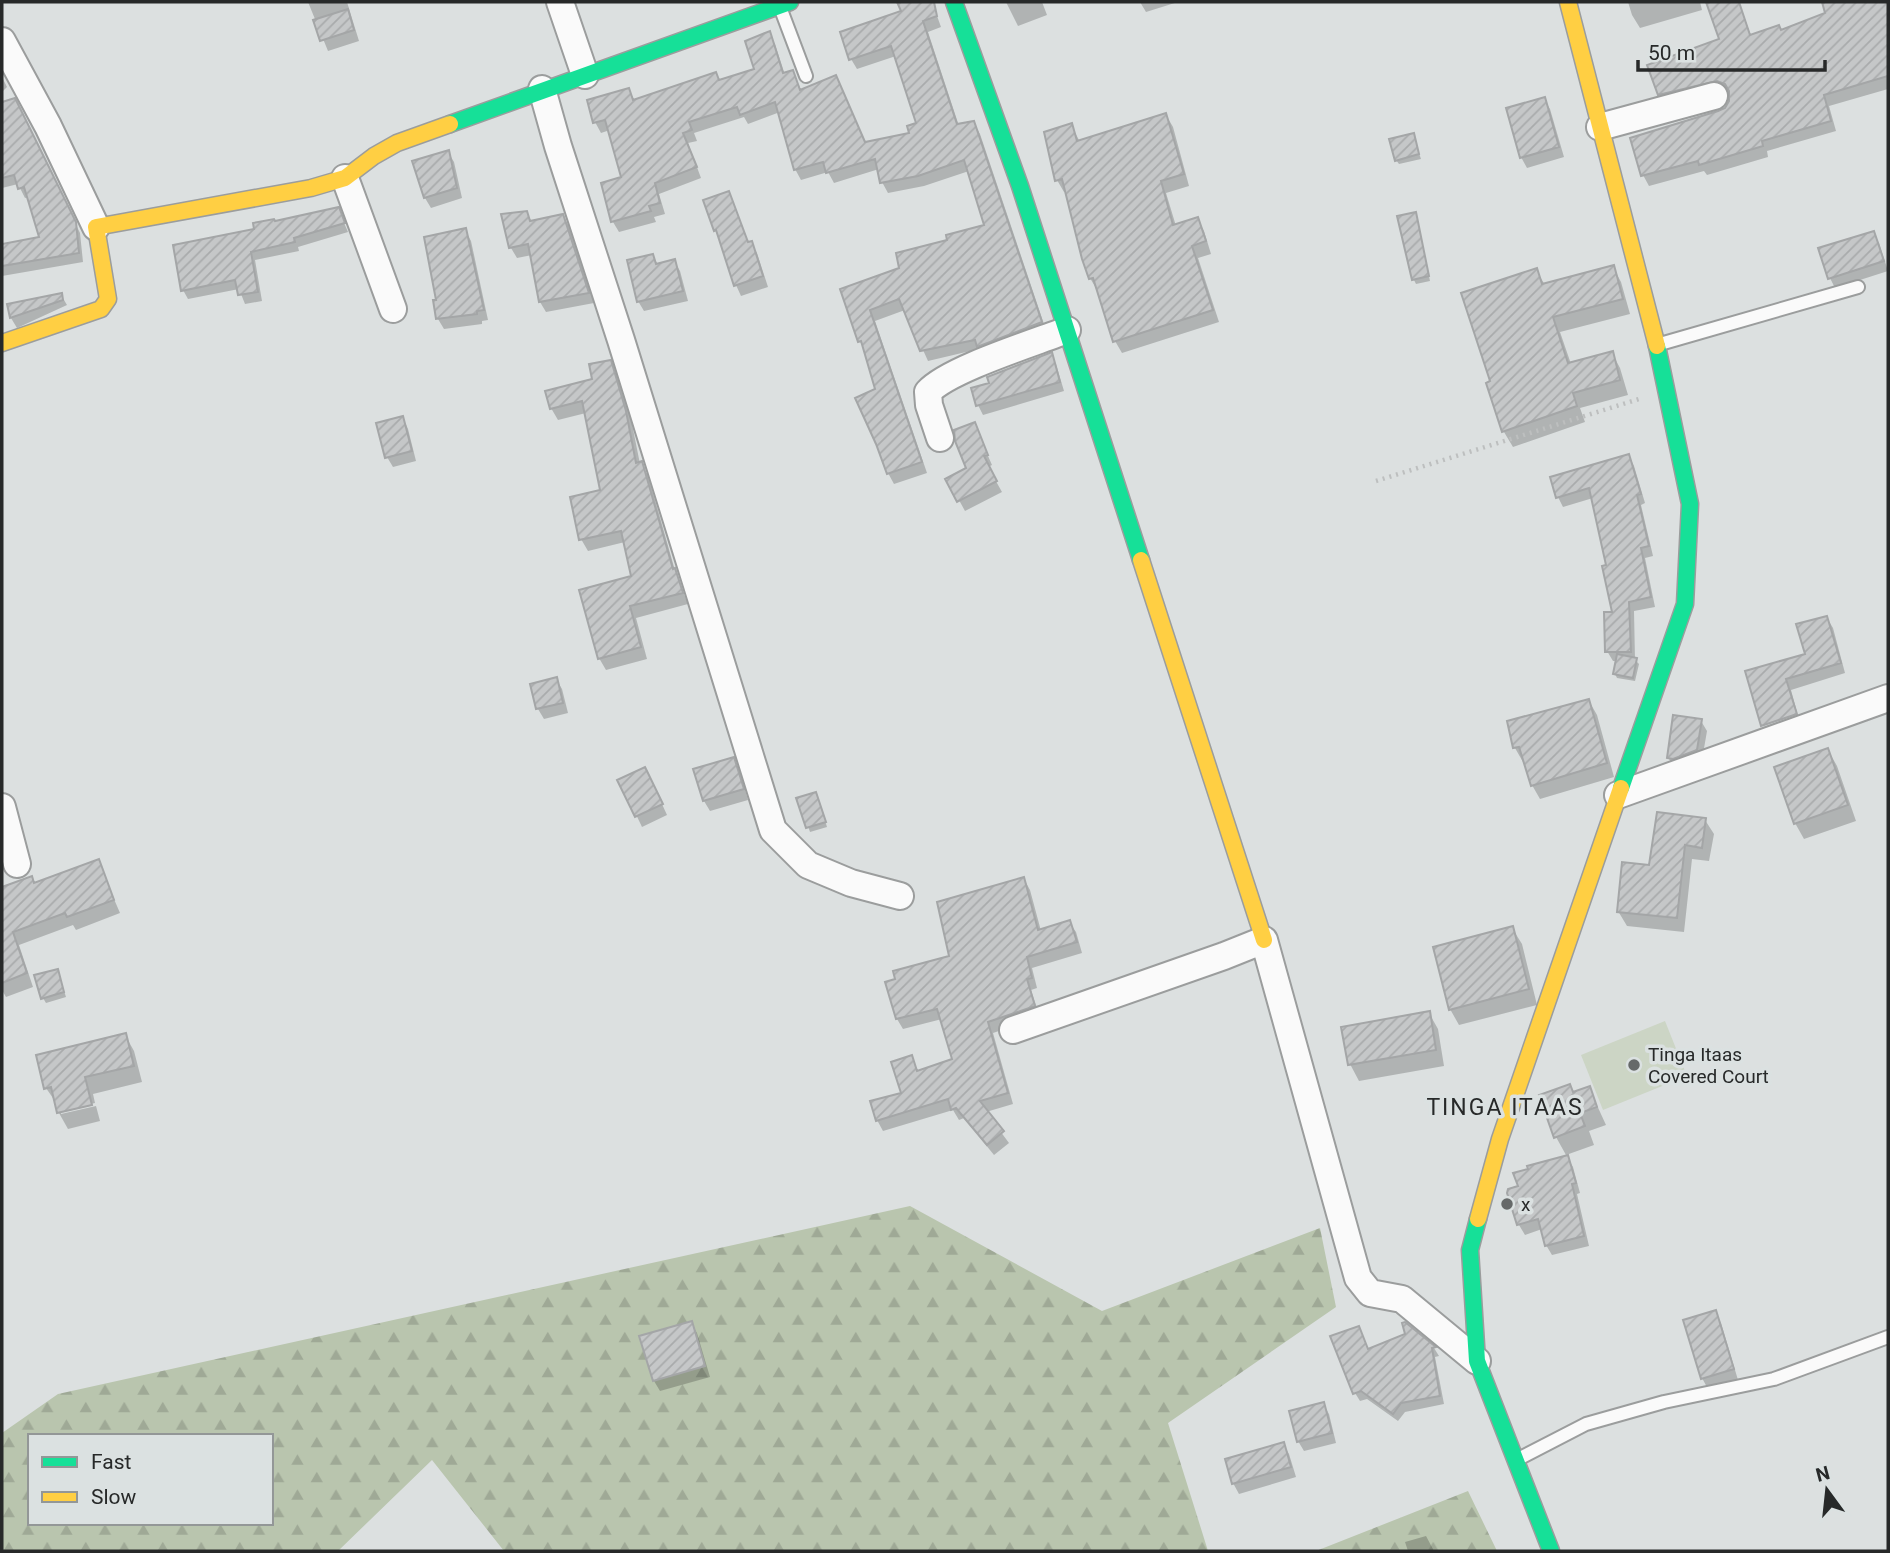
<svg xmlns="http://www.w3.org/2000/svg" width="1890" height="1553" font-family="Roboto,sans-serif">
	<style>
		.green { fill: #ccd5c5 }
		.forest { fill: url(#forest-firs); fill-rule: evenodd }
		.shadow { fill: #0003 }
		.building { fill: url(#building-hatch); stroke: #a4a6a7; stroke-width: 2 }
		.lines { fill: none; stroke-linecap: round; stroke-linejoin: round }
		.lane-casing { stroke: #9b9d9d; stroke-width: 16 }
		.street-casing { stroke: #9b9d9d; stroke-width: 30 }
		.fast-casing { stroke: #9b9d9d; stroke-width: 19 }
		.slow-casing { stroke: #9b9d9d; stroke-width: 19 }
		.path { stroke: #bdbfbf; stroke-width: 4.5; stroke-dasharray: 2 5; stroke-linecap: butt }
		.lane { stroke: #fafafa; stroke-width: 12 }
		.street { stroke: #fafafa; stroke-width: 26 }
		.fast { stroke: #16e098; stroke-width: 16 }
		.slow { stroke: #ffcf43; stroke-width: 16 }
		.poi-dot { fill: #666969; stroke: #dbe1e1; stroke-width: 2.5 }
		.labels { text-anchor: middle; stroke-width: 7; stroke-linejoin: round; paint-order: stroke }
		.poi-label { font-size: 19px; fill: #272929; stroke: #dbe1e1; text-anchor: start }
		.quarter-label { font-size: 23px; letter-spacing: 2px; fill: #272929; stroke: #dbe1e1 }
	</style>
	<defs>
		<pattern id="forest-firs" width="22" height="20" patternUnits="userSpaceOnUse" patternTransform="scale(1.75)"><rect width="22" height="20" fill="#b9c5ae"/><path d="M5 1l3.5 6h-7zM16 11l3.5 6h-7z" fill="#9fa996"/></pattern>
		<pattern id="building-hatch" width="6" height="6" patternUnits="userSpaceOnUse" patternTransform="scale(1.75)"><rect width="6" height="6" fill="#c5c7c8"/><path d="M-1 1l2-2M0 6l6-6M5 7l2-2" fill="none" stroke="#a9abac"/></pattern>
	</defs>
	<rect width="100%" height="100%" fill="#dce0e0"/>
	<path class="green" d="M 1665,1021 L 1687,1076 L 1603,1110 L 1581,1055 Z"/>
	<path class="forest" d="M 910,1206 L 1102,1311 L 1320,1228 L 1336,1307 L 1168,1423 L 1208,1551 L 504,1551 L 432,1460 L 338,1551 L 2,1551 L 2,1433 L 58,1394 ZM 30,1436 L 271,1436 L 271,1523 L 30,1523 Z
		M 1468,1491 L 1497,1551 L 1316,1551 Z"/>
	<path class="shadow" d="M 308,2 L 347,2 L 359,41 L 328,51 Z
		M 899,2 L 932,2 L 941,27 L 928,32 L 959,126 L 974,123 L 980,134 L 1047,333 L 928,361 L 905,310 L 875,321 L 927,473 L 894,484 L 888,473 L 877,390 L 867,353 L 860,341 L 842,290 L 902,269 L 949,241 L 986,226 L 969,171 L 924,186 L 888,193 L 882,182 L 879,169 L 834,183 L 828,172 L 801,180 L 795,169 L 780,112 L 748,124 L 744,117 L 694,133 L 697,141 L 688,143 L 701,178 L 659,194 L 665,214 L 654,217 L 656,222 L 619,232 L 613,222 L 603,184 L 623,178 L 610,130 L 601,133 L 595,122 L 629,90 L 635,101 L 756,70 L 769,34 L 775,44 L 785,75 L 793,72 L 802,92 L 866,144 L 912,134 L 919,124 L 896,56 L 857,69 L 851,59 L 903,12 Z
		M 1006,2 L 1042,2 L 1047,15 L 1018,26 Z
		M 1140,2 L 1178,2 L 1146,12 Z
		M 1628,2 L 1700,2 L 1702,10 L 1640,28 L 1632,15 Z
		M 1708,2 L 1739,2 L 1751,36 L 1781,32 L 1827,14 L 1824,2 L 1888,2 L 1888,89 L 1829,106 L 1836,131 L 1767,151 L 1768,157 L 1707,175 L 1704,171 L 1649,186 L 1643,175 L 1726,109 L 1731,101 L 1731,94 L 1724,90 L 1665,105 L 1659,94 L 1722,41 Z
		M 2,77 L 7,87 L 2,92 Z
		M 1544,99 L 1550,109 L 1564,157 L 1527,168 L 1521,157 Z
		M 14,100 L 80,233 L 83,262 L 2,276 L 2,245 L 41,239 L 29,197 L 25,198 L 18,184 L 2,188 L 2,104 Z
		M 1166,115 L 1173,127 L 1189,186 L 1166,193 L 1176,226 L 1197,219 L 1204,231 L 1211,254 L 1198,258 L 1219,322 L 1122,353 L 1115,341 L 1097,290 L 1090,278 L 1067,191 L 1064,192 L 1057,180 L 1071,125 L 1080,142 Z
		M 1413,135 L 1421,159 L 1399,164 L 1396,160 Z
		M 448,152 L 454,162 L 462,198 L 431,208 L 425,198 Z
		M 728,193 L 749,244 L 751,243 L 757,253 L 768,287 L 741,296 L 736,285 L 721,239 L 716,230 Z
		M 338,209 L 348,232 L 298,247 L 299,251 L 255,260 L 262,301 L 245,304 L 239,289 L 188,299 L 183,290 L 256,231 L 275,223 Z
		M 526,213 L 532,222 L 563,216 L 569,226 L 594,303 L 546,312 L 540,302 L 532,255 L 517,258 L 511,248 Z
		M 1417,219 L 1430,281 L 1416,284 L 1414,280 Z
		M 465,230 L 471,241 L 488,320 L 482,321 L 482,324 L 444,329 L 438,319 L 438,301 Z
		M 1873,233 L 1879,243 L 1888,271 L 1835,288 L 1830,278 Z
		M 653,256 L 658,265 L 674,261 L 680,271 L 688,301 L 644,311 L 638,301 Z
		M 1613,267 L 1621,282 L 1630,314 L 1560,332 L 1571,364 L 1612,353 L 1620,368 L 1628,395 L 1580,408 L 1585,422 L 1513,447 L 1504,432 L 1488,384 L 1492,382 L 1536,270 L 1545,285 Z
		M 61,295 L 67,305 L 17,328 L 11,318 L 9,305 Z
		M 1051,355 L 1056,364 L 1064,391 L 983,415 L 978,405 L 991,384 Z
		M 610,362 L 616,373 L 632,424 L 640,464 L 648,475 L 676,574 L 688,604 L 636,618 L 647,659 L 606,670 L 599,658 L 633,577 L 625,542 L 588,551 L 581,539 L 602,492 L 586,413 L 558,420 L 551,408 L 594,380 Z
		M 403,418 L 408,429 L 416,461 L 393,467 L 387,457 Z
		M 974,424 L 992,465 L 988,467 L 1002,492 L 965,511 L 948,480 L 969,469 Z
		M 1629,456 L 1634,466 L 1645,503 L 1641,505 L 1653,556 L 1645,558 L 1655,607 L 1634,611 L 1635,660 L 1639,664 L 1635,681 L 1617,678 L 1615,674 L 1617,661 L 1613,661 L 1607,651 L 1615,613 L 1609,566 L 1593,498 L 1563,507 L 1558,497 Z
		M 1827,618 L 1833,628 L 1845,673 L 1791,690 L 1797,712 L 1762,724 L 1747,673 L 1807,655 Z
		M 556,679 L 562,689 L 568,713 L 544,719 L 538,709 L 532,685 Z
		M 1589,701 L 1597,715 L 1614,777 L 1540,799 L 1532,785 L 1525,761 L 1523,762 L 1515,748 L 1509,722 Z
		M 1798,715 L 1801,725 L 1769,735 L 1764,727 Z
		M 1701,721 L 1707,731 L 1702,760 L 1674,768 L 1668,757 Z
		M 1828,750 L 1837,766 L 1856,821 L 1804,839 L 1795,823 Z
		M 733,759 L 739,769 L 748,800 L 710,811 L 704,801 Z
		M 651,780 L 667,815 L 642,827 L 620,781 Z
		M 818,798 L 827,827 L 810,832 L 799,799 Z
		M 1705,820 L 1714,834 L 1709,861 L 1692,859 L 1684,932 L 1627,926 L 1618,911 L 1650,866 Z
		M 98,862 L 120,913 L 76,930 L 73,925 L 19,945 L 33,987 L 6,997 L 2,990 L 2,889 L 31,878 L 35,885 Z
		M 1024,879 L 1030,890 L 1041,931 L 1069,922 L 1076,932 L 1082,953 L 1032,968 L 1037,988 L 1031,990 L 1040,1017 L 993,1033 L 1013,1104 L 986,1112 L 1009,1143 L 994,1155 L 964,1118 L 959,1120 L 953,1110 L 883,1131 L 877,1120 L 903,1094 L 911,1058 L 919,1072 L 954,1060 L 942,1019 L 903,1029 L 897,1019 L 951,957 Z
		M 1512,928 L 1522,944 L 1537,1005 L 1459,1025 L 1450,1009 Z
		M 59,975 L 66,997 L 46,1003 L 43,998 Z
		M 1429,1013 L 1438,1029 L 1444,1066 L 1359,1081 L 1350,1064 Z
		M 125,1035 L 134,1051 L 142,1082 L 93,1094 L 95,1103 L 61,1111 L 61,1114 L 96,1106 L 100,1121 L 68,1129 L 59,1113 L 57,1104 L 46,1088 Z
		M 1589,1088 L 1606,1125 L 1589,1131 L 1594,1145 L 1566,1155 L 1556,1137 L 1573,1094 Z
		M 1567,1157 L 1573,1167 L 1580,1193 L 1577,1194 L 1589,1246 L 1552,1255 L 1546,1245 L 1542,1229 L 1525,1235 L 1519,1225 L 1509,1193 Z
		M 1715,1312 L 1721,1323 L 1738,1380 L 1708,1389 L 1702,1378 Z
		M 691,1323 L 697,1333 L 710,1377 L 660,1391 L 654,1381 L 641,1337 Z
		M 1405,1324 L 1434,1348 L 1439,1356 L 1435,1357 L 1444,1404 L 1405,1412 L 1398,1421 L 1367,1399 L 1360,1401 L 1355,1393 L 1358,1328 L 1368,1350 L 1408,1335 Z
		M 1323,1404 L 1329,1414 L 1336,1443 L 1304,1451 L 1298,1441 Z
		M 1283,1444 L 1289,1454 L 1296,1477 L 1239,1494 L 1233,1483 Z
		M 1426,1536 L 1434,1551 L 1408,1551 L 1405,1542 Z"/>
	<path class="building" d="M 897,2 L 934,2 L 937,16 L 923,21 L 957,124 L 974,121 L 1042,322 L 977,347 L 975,340 L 920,351 L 899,299 L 870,310 L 922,462 L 887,474 L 876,444 L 855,398 L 875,389 L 861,341 L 858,342 L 840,289 L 899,268 L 896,253 L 947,240 L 946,235 L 984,225 L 964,160 L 918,176 L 880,183 L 875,159 L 826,173 L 823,162 L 794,170 L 775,102 L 740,115 L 737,107 L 689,122 L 692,130 L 683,133 L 697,167 L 655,183 L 660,203 L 649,206 L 651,211 L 611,222 L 601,183 L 621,177 L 605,120 L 593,123 L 587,100 L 629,88 L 633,100 L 716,72 L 719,80 L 754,69 L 745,41 L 770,31 L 783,73 L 793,70 L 800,90 L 836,75 L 865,142 L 909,133 L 907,126 L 916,123 L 891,46 L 849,60 L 840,32 L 901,11 Z
		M 1706,2 L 1739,2 L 1750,35 L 1779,25 L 1781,30 L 1825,13 L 1822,2 L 1888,2 L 1888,76 L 1824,95 L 1831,121 L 1762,141 L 1763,146 L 1699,165 L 1698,161 L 1641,176 L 1630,138 L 1718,111 L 1725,108 L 1729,101 L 1729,91 L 1725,84 L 1717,81 L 1658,95 L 1647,65 L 1719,39 Z
		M 348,9 L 354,30 L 320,41 L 313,20 Z
		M 1545,97 L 1559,147 L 1520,158 L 1506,108 Z
		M 15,98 L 76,222 L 79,253 L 2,266 L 2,244 L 39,237 L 24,187 L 18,189 L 14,175 L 2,178 L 2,102 Z
		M 1166,113 L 1184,174 L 1161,181 L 1173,225 L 1198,217 L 1206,241 L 1192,246 L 1213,310 L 1113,342 L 1093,278 L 1089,279 L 1082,259 L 1062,179 L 1055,181 L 1044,132 L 1072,123 L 1077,141 Z
		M 1414,133 L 1419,154 L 1395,161 L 1389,139 Z
		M 449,150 L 457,188 L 424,198 L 412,161 Z
		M 729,191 L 748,242 L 752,241 L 763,276 L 734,286 L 716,230 L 714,231 L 703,200 Z
		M 339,207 L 345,223 L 294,238 L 295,242 L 251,252 L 258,292 L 238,295 L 235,280 L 181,291 L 173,245 L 254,229 L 253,223 L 274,219 L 275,221 Z
		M 527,211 L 530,221 L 563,214 L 589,293 L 539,302 L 528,244 L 509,248 L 501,214 Z
		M 1416,212 L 1429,276 L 1412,280 L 1397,216 Z
		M 466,228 L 484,310 L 477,311 L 477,314 L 436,319 L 433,300 L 436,300 L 424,237 Z
		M 1874,231 L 1884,261 L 1828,279 L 1818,248 Z
		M 653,254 L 656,264 L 675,259 L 683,291 L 637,302 L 627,260 Z
		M 1614,265 L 1623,299 L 1553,317 L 1568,363 L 1613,351 L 1620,380 L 1573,393 L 1577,406 L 1502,432 L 1486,383 L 1490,381 L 1461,293 L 1537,268 L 1542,284 Z
		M 62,293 L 63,300 L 10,318 L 7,304 Z
		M 1052,352 L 1060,382 L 976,406 L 971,388 L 989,383 L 987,377 Z
		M 611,360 L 626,411 L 636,463 L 642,461 L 673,569 L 675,568 L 683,593 L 630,606 L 641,647 L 598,659 L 579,590 L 631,576 L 621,531 L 579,540 L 570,497 L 600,490 L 582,401 L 550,409 L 545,391 L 592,379 L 589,364 Z
		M 403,416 L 412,451 L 385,458 L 376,423 Z
		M 975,422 L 988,455 L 984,456 L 997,481 L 957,502 L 945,479 L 966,468 L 955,441 L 954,430 Z
		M 1629,454 L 1641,494 L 1637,495 L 1649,546 L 1641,548 L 1651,597 L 1629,602 L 1631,652 L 1605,652 L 1604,612 L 1612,612 L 1602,566 L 1606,565 L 1589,488 L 1556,498 L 1550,477 Z
		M 1827,616 L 1841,663 L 1786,679 L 1797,714 L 1761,726 L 1745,671 L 1805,654 L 1796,624 Z
		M 1617,654 L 1637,658 L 1633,678 L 1613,674 Z
		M 557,677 L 563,703 L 536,709 L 530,684 Z
		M 1589,699 L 1607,763 L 1531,786 L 1519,747 L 1513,748 L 1507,721 Z
		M 1673,715 L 1702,719 L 1697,750 L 1673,759 L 1667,758 Z
		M 1828,748 L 1848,805 L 1794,824 L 1774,767 Z
		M 734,757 L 744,789 L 703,801 L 693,769 Z
		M 645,767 L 663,804 L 635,817 L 617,780 Z
		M 816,792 L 826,822 L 806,828 L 796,798 Z
		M 1657,812 L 1706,818 L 1702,848 L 1685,845 L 1677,918 L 1617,912 L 1622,862 L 1649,865 Z
		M 99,859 L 114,900 L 67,917 L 65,913 L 13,932 L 27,973 L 2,983 L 2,887 L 32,876 L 34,883 Z
		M 1024,877 L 1038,930 L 1070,920 L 1077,942 L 1027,957 L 1032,978 L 1027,979 L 1035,1006 L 988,1022 L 1008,1093 L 980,1101 L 1004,1131 L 987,1145 L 956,1108 L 951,1110 L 948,1099 L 876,1121 L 870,1101 L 901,1093 L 891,1062 L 912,1055 L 917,1071 L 952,1059 L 937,1009 L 896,1019 L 885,982 L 895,979 L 893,971 L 949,956 L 937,902 Z
		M 1513,926 L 1529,989 L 1449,1010 L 1433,947 Z
		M 58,969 L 64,992 L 41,999 L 34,975 Z
		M 1430,1011 L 1436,1050 L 1348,1065 L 1341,1027 Z
		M 126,1033 L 134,1066 L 85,1077 L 92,1105 L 57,1113 L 51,1087 L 44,1089 L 36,1055 Z
		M 1570,1084 L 1573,1092 L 1590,1086 L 1597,1107 L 1580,1113 L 1585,1126 L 1554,1138 L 1539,1095 Z
		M 1568,1155 L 1576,1183 L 1572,1184 L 1584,1236 L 1545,1246 L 1538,1219 L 1517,1225 L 1507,1193 L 1508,1189 L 1518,1186 L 1513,1173 L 1528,1169 L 1527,1166 Z
		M 1716,1310 L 1734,1369 L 1701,1379 L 1683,1320 Z
		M 692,1321 L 705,1366 L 653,1381 L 639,1336 Z
		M 1405,1322 L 1436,1347 L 1432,1348 L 1440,1396 L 1401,1403 L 1393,1414 L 1361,1391 L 1353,1394 L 1330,1336 L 1359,1326 L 1368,1349 L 1405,1334 L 1402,1323 Z
		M 1324,1402 L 1332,1433 L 1297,1442 L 1289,1411 Z
		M 1284,1442 L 1291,1467 L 1232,1484 L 1225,1459 Z"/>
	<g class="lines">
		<g class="lane-casing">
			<path id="lane" d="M 780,7 L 806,76
				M 1660,344 L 1858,287
				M 1518,1459 L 1586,1424 L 1664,1402 L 1774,1379 L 1888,1337"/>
		</g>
		<g class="street-casing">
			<path id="street" d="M 560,2 L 585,75
				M 2,41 L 48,126 L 96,227
				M 542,89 L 558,146 L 621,340 L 773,830 L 808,865 L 851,883 L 900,896
				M 1600,127 L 1714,96
				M 345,178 L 393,309
				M 940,438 L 929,405 L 928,392 C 949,369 1034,343 1067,330
				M 1618,795 L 1888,698
				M 2,807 L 17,864
				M 1013,1030 L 1224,956 L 1264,940 L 1358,1278 L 1370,1293 L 1402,1299 L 1477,1361"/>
		</g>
		<g class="fast-casing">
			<path id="fast" d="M 954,2 L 1020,186 L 1141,560
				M 450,124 L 790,2
				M 1621,788 L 1685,604 L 1690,504 L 1657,346
				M 1478,1219 L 1470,1250 L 1477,1361 L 1551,1551"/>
		</g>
		<g class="slow-casing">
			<path id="slow" d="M 1568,2 L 1657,346
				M 2,343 L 101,309 L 108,299 L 96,227 L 311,188 L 345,178 L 374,156 L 397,143 L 450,124
				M 1141,560 L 1264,940
				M 1478,1219 L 1500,1139 L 1621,788"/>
		</g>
		<path class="path" d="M 1376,481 L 1639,399"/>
		<use href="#lane" class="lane"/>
		<use href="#street" class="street"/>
		<use href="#fast" class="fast"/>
		<use href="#slow" class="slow"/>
	</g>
	<g class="poi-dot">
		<circle cx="1634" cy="1065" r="7"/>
		<circle cx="1507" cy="1204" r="7"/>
	</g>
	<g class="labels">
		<g class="poi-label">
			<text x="1648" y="1061">Tinga Itaas<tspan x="1648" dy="22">Covered Court</tspan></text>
			<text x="1521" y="1211">x</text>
		</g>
		<g class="quarter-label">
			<text x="1505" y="1115">TINGA ITAAS</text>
		</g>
	</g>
	<rect width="1890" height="1553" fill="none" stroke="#272929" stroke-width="7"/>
	<rect x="28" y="1434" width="245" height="91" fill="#dbe1e1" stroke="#939797" stroke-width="2"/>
	<rect x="42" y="1457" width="35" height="10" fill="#16e098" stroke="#939797" stroke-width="2"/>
	<text x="91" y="1469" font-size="21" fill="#272929">Fast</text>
	<rect x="42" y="1492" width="35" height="10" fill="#ffcf43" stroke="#939797" stroke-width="2"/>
	<text x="91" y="1504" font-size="21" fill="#272929">Slow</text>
	<g transform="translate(1827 1490) rotate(345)" stroke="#dbe1e1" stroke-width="5" paint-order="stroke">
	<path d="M0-5L12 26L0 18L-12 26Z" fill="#272929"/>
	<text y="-10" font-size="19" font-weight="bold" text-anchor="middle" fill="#272929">N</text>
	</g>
	<path d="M1638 60v10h187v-10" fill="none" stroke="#272929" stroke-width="3.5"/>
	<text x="1648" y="60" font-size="21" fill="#272929" stroke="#dbe1e1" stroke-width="5" paint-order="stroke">50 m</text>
</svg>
